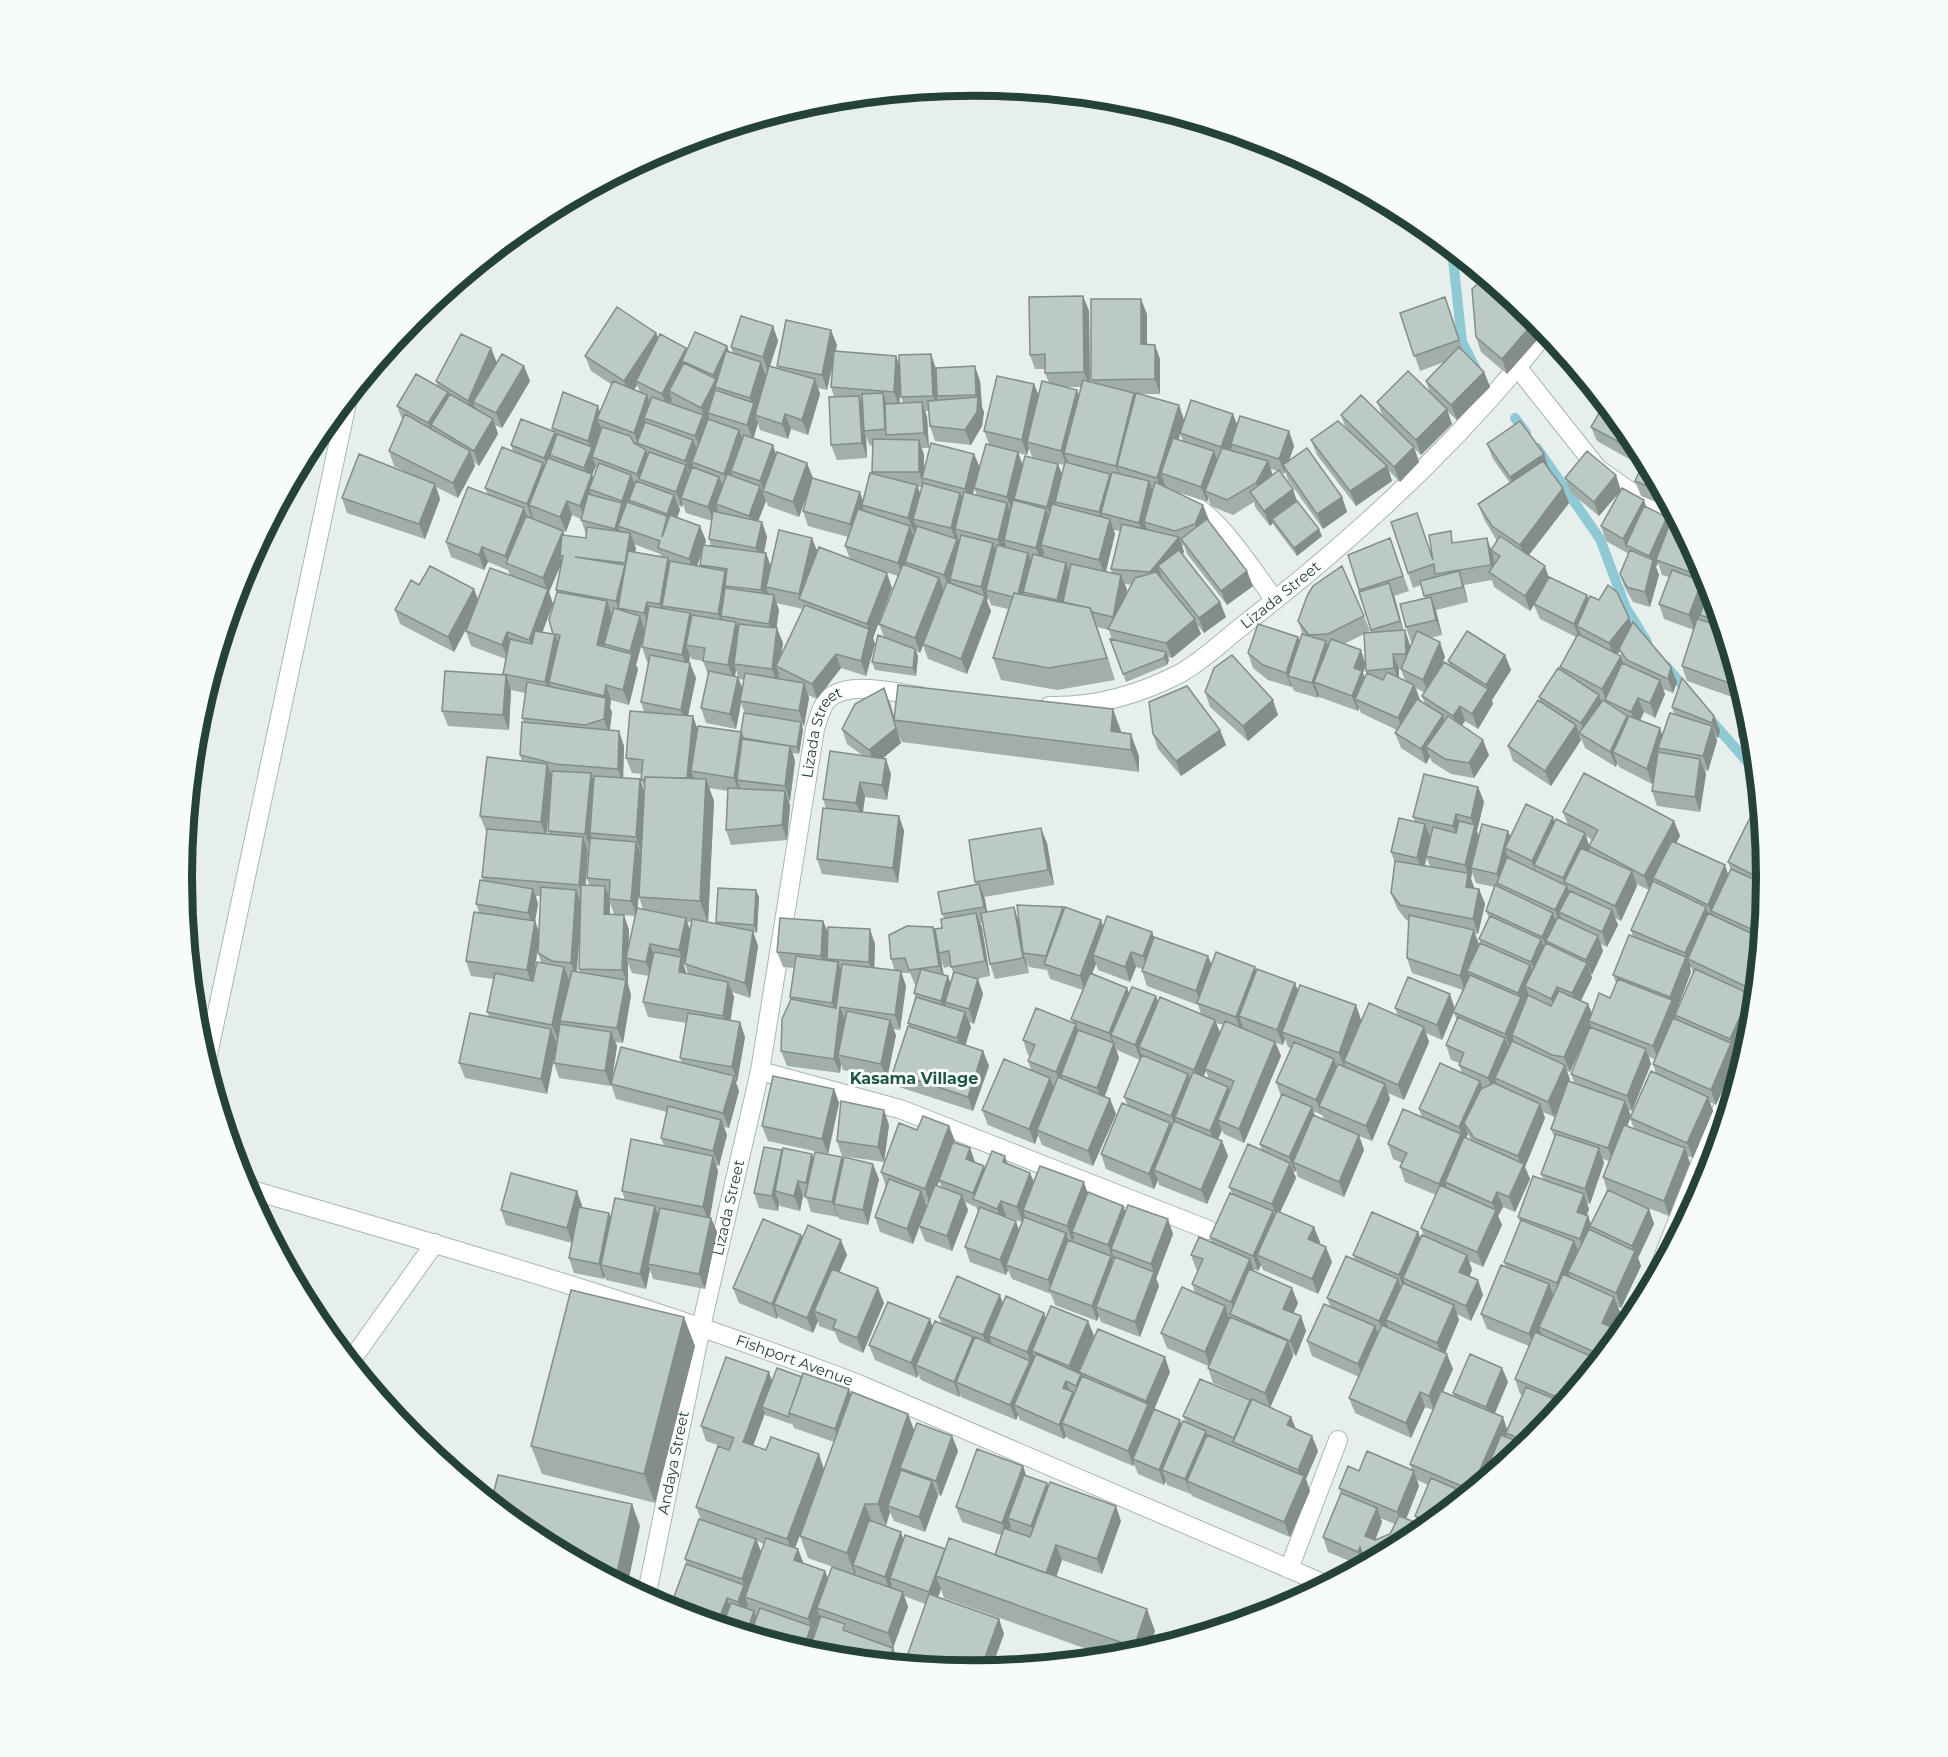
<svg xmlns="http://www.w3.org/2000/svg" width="1948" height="1757" font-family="Montserrat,sans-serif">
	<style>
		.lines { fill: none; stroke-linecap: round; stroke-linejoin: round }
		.stream { stroke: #8ec9d4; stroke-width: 10 }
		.minor-casing { stroke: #a8b8b2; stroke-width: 20 }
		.minor { stroke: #fff; stroke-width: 18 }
		.wall { fill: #a1aea9; fill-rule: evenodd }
		.shaded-wall { fill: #838d89 }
		.building { fill: #bbcac4; stroke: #838d89; stroke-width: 1.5 }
		.labels { text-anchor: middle; stroke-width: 6; stroke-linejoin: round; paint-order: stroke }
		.street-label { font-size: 15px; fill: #24423a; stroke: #f7fbf9 }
		.neighbourhood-label { font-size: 16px; font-weight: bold; fill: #1f5548; stroke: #f7fbf9 }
		.rim { fill: none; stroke: #24423a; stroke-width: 8 }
	</style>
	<rect width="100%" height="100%" fill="#e6efeb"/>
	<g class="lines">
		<path class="stream" d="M 1452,250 L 1462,342 L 1476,369
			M 1515,418 L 1526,433
			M 1537,448 L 1600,539 L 1626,608 L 1647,642
			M 1666,666 L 1689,693
			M 1710,719 L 1757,773"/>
		<g class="minor-casing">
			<g id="minor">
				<path d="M 1518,368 L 1598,469 L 1680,526"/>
				<path d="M 1184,501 C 1214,508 1255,574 1275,600"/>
				<path id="s1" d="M 1049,706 C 1095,707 1138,695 1179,674 C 1205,660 1228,636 1251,619 C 1359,535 1462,439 1546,332"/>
				<path d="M 206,1064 L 348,398"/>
				<path d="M 760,1071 L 900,1109 L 1209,1230"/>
				<path id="s2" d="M 245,1188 C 450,1248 656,1307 856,1383 L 1327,1585"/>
				<path d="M 1655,1278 L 1752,1033"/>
				<path d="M 350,1362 L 435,1243"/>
				<path d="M 1289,1569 L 1338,1440"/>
				<path id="s3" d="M 646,1598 L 701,1327 L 760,1071 L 815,729 C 818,720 821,706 828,699 C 849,680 894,693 920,696"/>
			</g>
		</g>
		<use href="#minor" class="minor"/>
	</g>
	<path class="wall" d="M 1083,296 L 1089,311 L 1090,382 L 1092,383 L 1091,380 L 1147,314 L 1147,344 L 1160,359 L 1160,394 L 1140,394 L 1179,405 L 1184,420 L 1289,431 L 1294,446 L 1289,461 L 1342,497 L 1347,512 L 1323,529 L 1288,480 L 1285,471 L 1285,474 L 1281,472 L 1297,501 L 1322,536 L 1297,556 L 1275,527 L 1273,523 L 1270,526 L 1255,507 L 1254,502 L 1233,515 L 1211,506 L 1208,498 L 1207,502 L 1174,491 L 1209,520 L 1208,521 L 1253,586 L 1227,605 L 1187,554 L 1184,545 L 1182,546 L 1184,552 L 1183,554 L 1226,617 L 1204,633 L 1197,624 L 1201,634 L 1172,658 L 1168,657 L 1169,660 L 1167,665 L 1126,682 L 1110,639 L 1112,640 L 1109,630 L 1097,627 L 1115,680 L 1057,690 L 1001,680 L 993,658 L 1008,609 L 991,605 L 988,597 L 987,601 L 991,611 L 967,674 L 928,659 L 923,645 L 920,653 L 916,651 L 918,656 L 916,676 L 875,670 L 872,662 L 884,637 L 879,624 L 898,576 L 873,568 L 892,588 L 873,638 L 875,644 L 866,676 L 841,668 L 817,699 L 808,695 L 809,698 L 804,726 L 802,725 L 803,730 L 799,754 L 793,753 L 795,761 L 790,801 L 789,801 L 790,806 L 787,840 L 731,845 L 726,830 L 728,791 L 709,788 L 714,801 L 708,923 L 717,924 L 716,922 L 759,897 L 757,933 L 753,932 L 758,946 L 750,998 L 732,992 L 734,997 L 730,1020 L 745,1037 L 737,1082 L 735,1082 L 739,1091 L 729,1128 L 724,1127 L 727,1135 L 719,1166 L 716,1165 L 718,1171 L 710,1217 L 711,1218 L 717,1232 L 705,1289 L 653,1279 L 650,1269 L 646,1289 L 606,1280 L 605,1276 L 604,1279 L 574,1273 L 569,1258 L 572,1243 L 506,1225 L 501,1210 L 577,1191 L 582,1206 L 582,1208 L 609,1213 L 611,1219 L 625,1200 L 622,1191 L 664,1146 L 661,1138 L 667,1112 L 616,1099 L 611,1084 L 682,1063 L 680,1058 L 687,1023 L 648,1017 L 643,1002 L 649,976 L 632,973 L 628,963 L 628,984 L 631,995 L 623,1043 L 615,1042 L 617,1046 L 611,1086 L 559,1078 L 554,1063 L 556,1045 L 547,1094 L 465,1078 L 459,1063 L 489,1017 L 487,1012 L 494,979 L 471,976 L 466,961 L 479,912 L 476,904 L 483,880 L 482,877 L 487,831 L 486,831 L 480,816 L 522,761 L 520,755 L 524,722 L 522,718 L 525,693 L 511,690 L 509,730 L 448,726 L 442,711 L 503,675 L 506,659 L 471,646 L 466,631 L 469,624 L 454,652 L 400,624 L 395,610 L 419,585 L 474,589 L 478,599 L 510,575 L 508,570 L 488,562 L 484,570 L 451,557 L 446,542 L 488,495 L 485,488 L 513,451 L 511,445 L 553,431 L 552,428 L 600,412 L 611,384 L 591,371 L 585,356 L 656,333 L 658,337 L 687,350 L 727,346 L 729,352 L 733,354 L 731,347 L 773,326 L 778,341 L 770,366 L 778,368 L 777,366 L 837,345 L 835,351 L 896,356 L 899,363 L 931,354 L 936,369 L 980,381 L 982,407 L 984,412 L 982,426 L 971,445 L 935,441 L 930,426 L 929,411 L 925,411 L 927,417 L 929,448 L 922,448 L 924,455 L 924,468 L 974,454 L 980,468 L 989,444 L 984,431 L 1034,384 L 1039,396 L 1049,383 L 1045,373 L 1045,369 L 1035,369 L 1030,355 ZM 833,364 L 831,387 L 834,397 L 831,445 L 837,460 L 867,458 L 866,436 L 870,446 L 873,445 L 872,472 L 873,474 L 863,501 L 813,478 L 753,438 L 758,423 L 760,430 L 788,439 L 791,429 L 808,435 L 820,394 L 818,388 L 827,390 ZM 637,385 L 640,392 L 634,390 ZM 1066,387 L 1081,387 L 1079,396 ZM 900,389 L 901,397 L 903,403 L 899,403 ZM 1180,434 L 1183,441 L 1179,440 ZM 1029,448 L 1032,457 L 1064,465 L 1062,475 L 1058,464 L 1023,465 L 1018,453 L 1027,455 ZM 596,466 L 597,469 L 593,478 L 592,475 ZM 1271,469 L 1277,471 L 1272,475 ZM 810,486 L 803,511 L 808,526 L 848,537 L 845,546 L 850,559 L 771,566 L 766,553 L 764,552 L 767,537 L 762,522 L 758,522 L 766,501 L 764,495 L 768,506 L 799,517 ZM 918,487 L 922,487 L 920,493 ZM 974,488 L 977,495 L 973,494 ZM 683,504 L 686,513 L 712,521 L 709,539 L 711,546 L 704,545 L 706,541 L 700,526 L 677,518 L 680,510 L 679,506 L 682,507 ZM 572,515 L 581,519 L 586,535 L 586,538 L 564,535 L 563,531 L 552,527 L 566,532 ZM 1113,530 L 1120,531 L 1111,569 L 1112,573 L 1106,571 L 1115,534 ZM 634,544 L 660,554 L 661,556 L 635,552 L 636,548 ZM 702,553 L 700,567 L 697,566 ZM 562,562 L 556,590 L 557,592 L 553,634 L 542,632 L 553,604 L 549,592 ZM 1125,584 L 1132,585 L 1125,597 L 1127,590 ZM 776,603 L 803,609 L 781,655 L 783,643 L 776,628 L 779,610 ZM 644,637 L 642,647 L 647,662 L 649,663 L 641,702 L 644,712 L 626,758 L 632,773 L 642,774 L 641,780 L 644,787 L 644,790 L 640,779 L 623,778 L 624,746 L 610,730 L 612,712 L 610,708 L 611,700 L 629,705 L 638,669 L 636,665 ZM 690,656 L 692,659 L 703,661 L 708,675 L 701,708 L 706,723 L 736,729 L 741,703 L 745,713 L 741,732 L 697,729 L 693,716 L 688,716 L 696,678 L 689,663 ZM 736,670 L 739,679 L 744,680 L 742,688 L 735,676 ZM 549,806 L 548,831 L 548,834 L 546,834 ZM 587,849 L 589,849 L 587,878 L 589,885 L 586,885 L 588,851 ZM 640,875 L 639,897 L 643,909 L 637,908 ZM 536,896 L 541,896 L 539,932 L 535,921 L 538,904 ZM 610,903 L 614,914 L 623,915 L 610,915 ZM 624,915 L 635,916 L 629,946 L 629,930 ZM 687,922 L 692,922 L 690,930 ZM 580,927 L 579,969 L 580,972 L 577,972 ZM 538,947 L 538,953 L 541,962 L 533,981 ZM 686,958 L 685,964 L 688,974 L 686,974 L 684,965 Z
		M 1445,297 L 1464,352 L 1484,372 L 1490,387 L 1457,420 L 1447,411 L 1452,424 L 1421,455 L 1414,448 L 1419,462 L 1400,482 L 1389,471 L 1392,481 L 1356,506 L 1317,455 L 1311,440 L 1346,429 L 1341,415 L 1383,417 L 1377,402 L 1430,393 L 1426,381 L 1444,362 L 1420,371 L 1400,313 Z
		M 1544,332 L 1507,374 L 1481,352 L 1476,337 Z
		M 491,348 L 496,363 L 524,366 L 530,381 L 502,428 L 495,425 L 498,434 L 479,466 L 474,462 L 475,466 L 458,498 L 436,487 L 440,499 L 425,539 L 347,513 L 342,498 L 412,475 L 394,466 L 389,451 L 402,419 L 397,406 L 438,387 L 436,381 Z
		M 1561,350 L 1589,384 L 1587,387 L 1564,368 L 1559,353 Z
		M 1591,427 L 1634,438 L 1638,464 L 1597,441 Z
		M 1487,444 L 1544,454 L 1549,469 L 1563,488 L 1569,503 L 1529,555 L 1549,577 L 1587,595 L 1589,599 L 1632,625 L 1671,667 L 1677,682 L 1673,693 L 1663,689 L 1665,694 L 1655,718 L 1644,712 L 1640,720 L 1660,728 L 1662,735 L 1674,714 L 1672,707 L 1714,716 L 1720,731 L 1718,738 L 1716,737 L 1717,741 L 1708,771 L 1705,770 L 1706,774 L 1700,812 L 1657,806 L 1652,791 L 1654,780 L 1652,784 L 1619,767 L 1617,763 L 1616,767 L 1585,748 L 1579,733 L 1581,740 L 1551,786 L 1513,761 L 1508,746 L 1541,703 L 1539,697 L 1562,671 L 1560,667 L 1576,637 L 1540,619 L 1534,605 L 1530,611 L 1494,587 L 1492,580 L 1464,585 L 1468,602 L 1436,610 L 1442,635 L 1430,638 L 1445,657 L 1441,667 L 1450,666 L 1448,661 L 1505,655 L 1511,670 L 1492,700 L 1493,704 L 1478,729 L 1465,721 L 1462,725 L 1489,755 L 1474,778 L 1451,774 L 1432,762 L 1430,757 L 1426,764 L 1401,748 L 1395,733 L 1397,730 L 1361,713 L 1359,708 L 1358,711 L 1319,697 L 1319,695 L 1318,698 L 1294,691 L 1292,686 L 1291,687 L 1268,680 L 1253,668 L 1248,653 L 1298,637 L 1300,641 L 1303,635 L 1298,621 L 1364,616 L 1370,631 L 1367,632 L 1371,632 L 1348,555 L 1390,538 L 1409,591 L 1394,596 L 1403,630 L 1405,630 L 1410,647 L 1412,642 L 1411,642 L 1406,627 L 1425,598 L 1421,585 L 1413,588 L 1408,573 L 1422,528 L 1432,558 L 1455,543 L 1491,549 L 1497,541 L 1484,519 L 1478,504 L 1510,483 L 1493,459 ZM 1364,634 L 1366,664 L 1344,644 ZM 1620,651 L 1624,663 L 1621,656 L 1617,654 ZM 1366,665 L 1367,673 L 1365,678 L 1363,673 ZM 1399,669 L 1401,669 L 1405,681 L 1399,678 ZM 1416,688 L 1425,693 L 1422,696 L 1425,704 L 1420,700 Z
		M 1645,459 L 1671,508 L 1641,496 L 1635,481 Z
		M 1565,478 L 1621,489 L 1670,525 L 1709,583 L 1706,591 L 1707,594 L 1710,585 L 1740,684 L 1735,698 L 1687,681 L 1682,666 L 1694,630 L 1664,619 L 1659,604 L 1669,577 L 1662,575 L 1658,563 L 1656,567 L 1659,575 L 1650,607 L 1633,602 L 1625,588 L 1620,574 L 1629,554 L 1606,541 L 1601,526 L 1619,493 L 1599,516 L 1571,493 Z
		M 1741,688 L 1752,724 L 1756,762 L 1744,751 L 1739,736 L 1739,718 L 1735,708 Z
		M 1205,692 L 1278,715 L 1248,741 L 1210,707 Z
		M 890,703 L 894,718 L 1121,731 L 1121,732 L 1139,756 L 1139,772 L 902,742 L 898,734 L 901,743 L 883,758 L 891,774 L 887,800 L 865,797 L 863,812 L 899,816 L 904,831 L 898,883 L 822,874 L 817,859 L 826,808 L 823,799 L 862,755 L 847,744 L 842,729 Z
		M 1220,730 L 1226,745 L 1181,776 L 1158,749 L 1153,734 Z
		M 1478,787 L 1484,802 L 1477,831 L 1479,836 L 1508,831 L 1510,837 L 1553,817 L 1554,822 L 1568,825 L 1563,812 L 1674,821 L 1680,836 L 1676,843 L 1725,865 L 1728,875 L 1731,870 L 1728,862 L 1767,879 L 1755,1002 L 1753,1002 L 1755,1005 L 1754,1013 L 1735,1054 L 1737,1058 L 1716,1105 L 1710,1102 L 1713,1111 L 1693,1158 L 1687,1156 L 1690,1163 L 1669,1216 L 1638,1204 L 1649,1209 L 1654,1224 L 1638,1258 L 1641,1266 L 1621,1308 L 1618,1307 L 1620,1312 L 1613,1328 L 1621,1334 L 1534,1439 L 1414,1538 L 1366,1564 L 1365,1563 L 1364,1565 L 1362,1566 L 1328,1552 L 1323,1537 L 1341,1493 L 1339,1488 L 1359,1471 L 1412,1470 L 1410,1464 L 1433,1410 L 1425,1407 L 1411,1438 L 1355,1413 L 1349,1398 L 1359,1377 L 1312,1356 L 1307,1341 L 1330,1306 L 1327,1298 L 1355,1260 L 1353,1255 L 1418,1232 L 1421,1239 L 1424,1236 L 1421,1228 L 1436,1195 L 1405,1182 L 1400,1167 L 1402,1163 L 1393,1159 L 1388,1144 L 1422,1117 L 1419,1109 L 1462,1073 L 1459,1065 L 1459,1063 L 1451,1060 L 1446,1045 L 1457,1021 L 1454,1012 L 1442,1040 L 1426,1033 L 1429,1042 L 1404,1100 L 1388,1093 L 1390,1099 L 1372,1141 L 1359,1136 L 1364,1150 L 1344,1197 L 1298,1177 L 1296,1170 L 1295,1172 L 1293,1171 L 1296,1178 L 1280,1212 L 1320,1242 L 1319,1244 L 1332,1262 L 1318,1294 L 1263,1270 L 1261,1265 L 1258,1271 L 1253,1269 L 1254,1272 L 1298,1303 L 1293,1313 L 1301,1316 L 1306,1331 L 1296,1356 L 1293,1354 L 1293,1356 L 1270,1407 L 1291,1417 L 1296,1429 L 1312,1436 L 1318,1451 L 1306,1479 L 1310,1491 L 1290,1537 L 1192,1496 L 1191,1493 L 1191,1494 L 1167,1485 L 1166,1481 L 1164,1485 L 1138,1474 L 1134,1464 L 1133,1466 L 1067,1438 L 1066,1436 L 1064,1439 L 1020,1420 L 1018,1415 L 1016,1420 L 961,1397 L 960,1394 L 959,1397 L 921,1380 L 918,1374 L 917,1378 L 875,1360 L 869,1345 L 930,1319 L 932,1326 L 942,1324 L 939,1317 L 1003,1304 L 1046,1318 L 1088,1321 L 1094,1336 L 1078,1372 L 1170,1372 L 1154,1409 L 1181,1424 L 1186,1423 L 1183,1416 L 1251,1403 L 1252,1400 L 1213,1383 L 1208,1368 L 1208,1366 L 1167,1348 L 1161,1333 L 1195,1293 L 1192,1284 L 1198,1270 L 1196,1269 L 1191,1255 L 1212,1243 L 1210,1237 L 1232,1193 L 1229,1187 L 1262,1151 L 1260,1144 L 1281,1096 L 1276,1082 L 1291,1048 L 1288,1047 L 1285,1039 L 1283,1045 L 1276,1043 L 1281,1056 L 1244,1143 L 1224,1134 L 1222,1130 L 1218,1139 L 1222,1141 L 1228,1156 L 1207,1204 L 1159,1185 L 1158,1180 L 1154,1189 L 1106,1169 L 1101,1154 L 1128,1106 L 1124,1097 L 1140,1060 L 1117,1050 L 1115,1045 L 1119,1058 L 1105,1096 L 1110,1099 L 1116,1114 L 1093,1166 L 1042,1145 L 1038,1135 L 1035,1144 L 988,1125 L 982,1110 L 1031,1070 L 1028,1061 L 1030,1056 L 1028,1055 L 1023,1040 L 1073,1023 L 1071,1019 L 1083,990 L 1050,979 L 1047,970 L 1029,967 L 1026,961 L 1029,973 L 995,979 L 990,964 L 982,923 L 980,923 L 990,976 L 977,979 L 983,994 L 974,1024 L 969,1022 L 971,1027 L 965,1045 L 983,1051 L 989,1066 L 973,1111 L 899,1087 L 893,1072 L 909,1027 L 908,1023 L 916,999 L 914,993 L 916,985 L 915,985 L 910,973 L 901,973 L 906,986 L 900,1030 L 893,1029 L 896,1035 L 887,1079 L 843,1070 L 841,1064 L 840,1073 L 787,1066 L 781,1051 L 791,1000 L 790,997 L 794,968 L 783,967 L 777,952 L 823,921 L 828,932 L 875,944 L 874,968 L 895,971 L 891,959 L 933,927 L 936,933 L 942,928 L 944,918 L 942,914 L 976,884 L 975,882 L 1047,843 L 1054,885 L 984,897 L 987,912 L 1019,923 L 1064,910 L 1101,920 L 1103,927 L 1152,932 L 1154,938 L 1208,956 L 1211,964 L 1256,971 L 1295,983 L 1298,990 L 1356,1005 L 1361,1020 L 1357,1032 L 1398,1016 L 1395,1008 L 1455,1008 L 1463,990 L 1412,973 L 1407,958 L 1409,921 L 1406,920 L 1397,908 L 1391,893 L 1395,863 L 1391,852 L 1415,822 L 1413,817 ZM 1586,836 L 1592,840 L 1589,845 ZM 1426,857 L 1430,866 L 1424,865 ZM 1472,872 L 1476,883 L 1495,887 L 1486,911 L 1489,918 L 1479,939 L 1481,944 L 1479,945 L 1475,933 L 1478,934 L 1485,904 L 1479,889 L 1474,888 L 1471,879 ZM 1636,884 L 1649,890 L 1631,930 L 1633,937 L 1613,975 L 1616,983 L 1610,998 L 1592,1013 L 1588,1004 L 1581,1001 L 1592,978 L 1591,975 L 1603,951 L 1601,944 L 1607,947 L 1618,925 L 1615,918 L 1621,921 L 1637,886 ZM 941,960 L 944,968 L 951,966 L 953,972 L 950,983 L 948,976 L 944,975 ZM 1096,964 L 1098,970 L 1130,982 L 1136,967 L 1143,969 L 1142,971 L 1147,986 L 1198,1005 L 1201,1014 L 1158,1002 L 1156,996 L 1129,993 L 1127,988 L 1092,974 ZM 1691,966 L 1693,973 L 1676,1012 L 1691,972 L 1690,968 ZM 1216,1023 L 1224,1025 L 1220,1033 ZM 1587,1034 L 1571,1074 L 1574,1083 L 1569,1082 L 1570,1080 L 1567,1071 L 1570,1072 ZM 1649,1057 L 1655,1059 L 1653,1064 L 1656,1074 L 1630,1118 L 1634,1129 L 1627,1126 L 1631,1116 L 1628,1110 L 1632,1111 L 1651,1064 ZM 1206,1071 L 1209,1079 L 1203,1077 ZM 1563,1094 L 1551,1129 L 1554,1137 L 1541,1174 L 1544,1180 L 1518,1217 L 1520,1222 L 1504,1262 L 1506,1268 L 1481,1314 L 1487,1329 L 1529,1346 L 1515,1379 L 1520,1394 L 1522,1395 L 1507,1429 L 1495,1413 L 1508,1382 L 1502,1368 L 1453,1393 L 1454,1396 L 1443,1392 L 1453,1369 L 1445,1353 L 1459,1320 L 1457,1314 L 1471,1321 L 1483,1295 L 1478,1280 L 1469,1276 L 1472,1270 L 1469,1261 L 1483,1267 L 1502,1225 L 1498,1216 L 1503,1207 L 1515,1212 L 1530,1179 L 1525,1167 L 1545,1118 L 1543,1112 L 1554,1117 ZM 1313,1111 L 1322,1115 L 1322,1114 L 1324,1120 L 1315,1116 ZM 1468,1134 L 1471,1140 L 1466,1138 ZM 1603,1159 L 1609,1161 L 1603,1177 L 1607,1190 L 1591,1224 L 1588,1216 L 1587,1215 L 1589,1209 L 1587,1203 L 1590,1204 L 1604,1163 ZM 1417,1480 L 1428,1485 L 1415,1516 L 1418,1523 L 1406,1519 L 1419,1486 ZM 1380,1518 L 1395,1524 L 1390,1534 L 1375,1540 L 1382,1522 Z
		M 834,1089 L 839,1103 L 828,1154 L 768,1141 L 762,1126 Z
		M 889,1125 L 884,1162 L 842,1156 L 837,1141 Z
		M 949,1126 L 955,1141 L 954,1142 L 970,1148 L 975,1162 L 985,1168 L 1008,1164 L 1030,1173 L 1034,1182 L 1087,1193 L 1123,1206 L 1125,1211 L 1173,1234 L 1156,1279 L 1159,1286 L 1140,1337 L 1101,1322 L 1099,1316 L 1097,1321 L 1055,1305 L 1051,1294 L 1012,1279 L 1008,1270 L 1006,1275 L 970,1262 L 965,1247 L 978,1212 L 976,1207 L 965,1202 L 968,1210 L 952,1251 L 925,1241 L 919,1226 L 928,1203 L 925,1202 L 927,1206 L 913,1244 L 880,1232 L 875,1217 L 886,1187 L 881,1172 L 917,1130 ZM 939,1181 L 942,1188 L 937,1186 ZM 1006,1216 L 1022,1222 L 1019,1230 L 1005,1217 Z
		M 782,1150 L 782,1153 L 814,1158 L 842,1157 L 843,1160 L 879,1179 L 868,1225 L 839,1219 L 838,1215 L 838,1217 L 811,1212 L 806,1196 L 803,1196 L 800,1211 L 780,1206 L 779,1203 L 778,1211 L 759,1208 L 754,1193 Z
		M 801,1235 L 802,1238 L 847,1255 L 839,1272 L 884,1303 L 863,1353 L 839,1342 L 835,1332 L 819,1326 L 818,1321 L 813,1333 L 779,1318 L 778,1316 L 777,1319 L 739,1303 L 733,1288 Z
		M 695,1346 L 655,1503 L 542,1474 L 531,1446 Z
		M 802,1377 L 849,1389 L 851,1395 L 908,1414 L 914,1430 L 952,1436 L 958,1451 L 941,1496 L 937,1494 L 938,1496 L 925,1532 L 894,1521 L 890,1512 L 885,1526 L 904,1539 L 945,1549 L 995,1555 L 1001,1535 L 962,1522 L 956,1507 L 1023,1466 L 1026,1476 L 1048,1487 L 1121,1521 L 1102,1574 L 1062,1560 L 1056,1576 L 1155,1631 L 1148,1650 L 1128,1656 L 1112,1658 L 944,1598 L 941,1589 L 938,1597 L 999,1619 L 1004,1634 L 904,1596 L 908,1607 L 893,1648 L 898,1664 L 819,1656 L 673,1612 L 671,1605 L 687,1565 L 685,1559 L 701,1520 L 696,1507 L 729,1449 L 706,1441 L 701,1426 L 772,1380 ZM 765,1413 L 765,1415 L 791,1424 L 792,1423 L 794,1428 L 834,1442 L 800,1536 L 808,1558 L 855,1575 L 856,1573 L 857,1576 L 828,1578 L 803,1563 L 795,1548 L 824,1469 L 753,1446 ZM 757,1541 L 764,1544 L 761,1552 ZM 820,1617 L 820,1618 L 814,1634 L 814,1633 Z"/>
	<path class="shaded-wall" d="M 1083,296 L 1089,311 L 1090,387 L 1084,372 Z
		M 1141,299 L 1147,314 L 1147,359 L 1141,344 Z
		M 1536,320 L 1543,328 L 1544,332 L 1507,374 L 1502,359 Z
		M 773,326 L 778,341 L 768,372 L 763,357 Z
		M 831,330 L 837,345 L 827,390 L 822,375 Z
		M 656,333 L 662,348 L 636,381 L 637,385 L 630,396 L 624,381 Z
		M 1155,345 L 1160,359 L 1160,394 L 1155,379 Z
		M 727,346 L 732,361 L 715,387 L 719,398 L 708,413 L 709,418 L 706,423 L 701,408 L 715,381 L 713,375 Z
		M 491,348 L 497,363 L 473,402 L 476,410 L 473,416 L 468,401 Z
		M 686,348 L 692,363 L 682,361 L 686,373 L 669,391 L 672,400 L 668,409 L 662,394 Z
		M 931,354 L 936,369 L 938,411 L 933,396 Z
		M 896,356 L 902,371 L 899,407 L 894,392 Z
		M 761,362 L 766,377 L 755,415 L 758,423 L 753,440 L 747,425 L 753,406 L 750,398 Z
		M 524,366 L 530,381 L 502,428 L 496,413 Z
		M 975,366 L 980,381 L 982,407 L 984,412 L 982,426 L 971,445 L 965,430 L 978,399 L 976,395 Z
		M 1484,372 L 1490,387 L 1457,420 L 1451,405 Z
		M 1584,377 L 1589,384 L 1587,387 Z
		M 815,379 L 820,394 L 808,435 L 802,420 Z
		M 1034,384 L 1040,399 L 1027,442 L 1029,448 L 1027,455 L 1022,440 Z
		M 1077,390 L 1083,405 L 1064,453 L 1068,462 L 1067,466 L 1061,451 Z
		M 448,392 L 454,407 L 431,425 L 435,436 L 433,438 L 428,423 Z
		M 883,393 L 888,407 L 887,435 L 885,429 Z
		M 1134,393 L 1140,408 L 1117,466 L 1122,479 L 1121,480 L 1116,466 Z
		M 647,395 L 652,410 L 644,418 L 647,425 L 638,444 L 634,433 Z
		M 859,396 L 865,411 L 864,431 L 866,436 L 867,458 L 862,443 Z
		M 922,402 L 927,417 L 929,448 L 924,433 Z
		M 1179,405 L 1184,420 L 1168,476 L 1161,473 L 1165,485 L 1163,493 L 1157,478 Z
		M 598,406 L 603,421 L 597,419 L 601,428 L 594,453 L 592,457 L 596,466 L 592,475 L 598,489 L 589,489 L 593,500 L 585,521 L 580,506 L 589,482 L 584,468 L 591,449 L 588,441 Z
		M 1447,409 L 1452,424 L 1421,455 L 1416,440 Z
		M 785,414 L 791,429 L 788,439 L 782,424 Z
		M 1233,414 L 1239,429 L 1231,444 L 1232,447 L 1227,462 L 1221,447 Z
		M 703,415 L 709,430 L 701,451 L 695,436 Z
		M 493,419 L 498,434 L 479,466 L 474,451 Z
		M 739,430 L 745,445 L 731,471 L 733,477 L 729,489 L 724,474 Z
		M 1289,431 L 1294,446 L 1286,469 L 1283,465 L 1285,471 L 1285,474 L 1279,459 Z
		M 555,432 L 560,447 L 550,455 L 553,464 L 550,473 L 544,458 Z
		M 693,440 L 699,454 L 692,462 L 694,468 L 691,476 L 685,461 Z
		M 919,440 L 924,455 L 924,479 L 922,478 L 924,487 L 919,472 Z
		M 1636,442 L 1642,455 L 1638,464 L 1632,449 Z
		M 773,445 L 778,460 L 764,492 L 760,481 Z
		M 1414,447 L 1419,462 L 1400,482 L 1394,467 Z
		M 646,450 L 651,464 L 639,479 L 642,489 L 637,474 Z
		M 470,451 L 475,466 L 458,498 L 453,483 Z
		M 1214,451 L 1219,466 L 1205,491 L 1208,498 L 1207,502 L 1201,487 Z
		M 1018,452 L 1023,466 L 1012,512 L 1007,497 Z
		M 974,454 L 980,468 L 970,504 L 965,489 Z
		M 1544,454 L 1549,469 L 1516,492 L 1510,477 Z
		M 1268,461 L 1273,476 L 1262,497 L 1256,483 Z
		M 543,463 L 548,478 L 529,505 L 533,516 L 532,519 L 527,504 Z
		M 807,463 L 813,478 L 799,517 L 793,502 Z
		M 1058,464 L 1064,479 L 1055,502 L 1057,506 L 1053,522 L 1047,507 Z
		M 686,465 L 691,480 L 681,498 L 683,504 L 682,507 L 676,492 Z
		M 1387,466 L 1392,481 L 1356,506 L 1350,491 Z
		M 1110,474 L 1115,488 L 1101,513 L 1105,524 L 1104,527 L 1099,512 Z
		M 631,475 L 637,490 L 629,500 L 631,506 L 627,516 L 622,501 Z
		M 1616,475 L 1621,490 L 1599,516 L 1594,502 Z
		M 719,477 L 725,492 L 716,504 L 718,510 L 714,522 L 708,507 Z
		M 1149,481 L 1155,496 L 1144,522 L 1147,529 L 1144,538 L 1139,523 Z
		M 435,484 L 440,499 L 425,539 L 419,524 Z
		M 917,485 L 922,500 L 913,519 L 916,525 L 914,532 L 908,518 Z
		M 760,486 L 766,501 L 754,531 L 749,516 Z
		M 1563,488 L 1569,503 L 1525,560 L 1520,545 Z
		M 1293,489 L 1298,504 L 1272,519 L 1273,523 L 1270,526 L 1264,511 Z
		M 860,492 L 865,506 L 862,505 L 864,511 L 855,539 L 850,524 Z
		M 960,493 L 966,508 L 955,529 L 958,538 L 958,540 L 963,554 L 950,579 L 952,584 L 950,590 L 944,575 L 956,542 L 951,528 Z
		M 674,495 L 680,510 L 672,529 L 667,514 Z
		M 1342,497 L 1347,512 L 1323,529 L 1317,514 Z
		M 1644,500 L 1649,515 L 1626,545 L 1629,554 L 1623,539 Z
		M 567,501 L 572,515 L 566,532 L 560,517 Z
		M 622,503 L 628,518 L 618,526 L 622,537 L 620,544 L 615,529 Z
		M 1007,503 L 1013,518 L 1004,540 L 1006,545 L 1003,555 L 998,540 Z
		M 1203,505 L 1209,520 L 1200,539 L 1195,524 Z
		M 524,508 L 529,523 L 508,564 L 505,556 Z
		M 1046,509 L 1052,524 L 1041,545 L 1044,553 L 1041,563 L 1036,548 Z
		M 1667,517 L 1672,532 L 1656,560 L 1658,563 L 1656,567 L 1659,575 L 1650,607 L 1645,592 L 1652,565 L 1649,556 Z
		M 1110,519 L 1115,534 L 1105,575 L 1099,560 Z
		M 762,522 L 767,537 L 762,563 L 756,548 Z
		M 700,526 L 706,541 L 694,574 L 689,559 Z
		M 910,526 L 915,541 L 905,562 L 907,566 L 903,578 L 898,563 Z
		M 1319,529 L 1322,536 L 1297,556 L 1294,548 Z
		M 563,531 L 568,546 L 563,556 L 560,556 L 562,562 L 549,592 L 553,604 L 534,655 L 529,640 L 547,590 L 543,578 Z
		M 630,533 L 636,548 L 630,577 L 625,563 Z
		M 1179,537 L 1184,552 L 1165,575 L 1158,566 L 1162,578 L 1155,587 L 1150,572 Z
		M 812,538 L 818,553 L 800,599 L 799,594 Z
		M 1487,538 L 1493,555 L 1496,577 L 1491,565 Z
		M 993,543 L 998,558 L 986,590 L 988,597 L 987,601 L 991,611 L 967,674 L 961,659 L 985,597 L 981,587 Z
		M 482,547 L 488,562 L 484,570 L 479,555 Z
		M 766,553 L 771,568 L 766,587 L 768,593 L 767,605 L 761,590 Z
		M 1028,553 L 1034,568 L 1023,592 L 1026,599 L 1017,598 Z
		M 668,558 L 674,572 L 662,606 L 666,616 L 665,619 L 660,604 Z
		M 1066,563 L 1072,578 L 1062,615 L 1057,600 Z
		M 625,565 L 630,580 L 619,609 L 616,601 Z
		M 1545,566 L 1550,581 L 1530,611 L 1525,596 Z
		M 1703,569 L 1709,583 L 1706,591 L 1701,576 Z
		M 725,571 L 730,586 L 725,586 L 729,595 L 721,616 L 724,625 L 724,629 L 718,614 Z
		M 1247,571 L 1253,586 L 1227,605 L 1221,591 Z
		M 1459,571 L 1464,586 L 1468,602 L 1463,587 Z
		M 887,573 L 892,588 L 873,638 L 875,644 L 866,676 L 861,661 L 869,630 L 867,624 Z
		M 1121,575 L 1127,590 L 1118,632 L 1113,617 Z
		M 939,578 L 945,593 L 920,653 L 915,638 Z
		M 1702,581 L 1708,596 L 1694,630 L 1689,615 Z
		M 1389,583 L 1395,598 L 1405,636 L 1405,630 L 1410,645 L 1411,669 L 1406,654 L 1405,636 L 1400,621 Z
		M 474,589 L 479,603 L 454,652 L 448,637 Z
		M 774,595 L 779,610 L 775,639 L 769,624 Z
		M 1587,595 L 1593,610 L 1577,626 L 1581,635 L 1579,638 L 1574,624 Z
		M 1431,597 L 1436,611 L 1442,635 L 1436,620 Z
		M 607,601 L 612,616 L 604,644 L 605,648 L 597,645 Z
		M 647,602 L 652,617 L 650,628 L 644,613 Z
		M 1220,602 L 1226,617 L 1204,633 L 1199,618 Z
		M 1090,608 L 1098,630 L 1115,680 L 1107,658 Z
		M 690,613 L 695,628 L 686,645 L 690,656 L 688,669 L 682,655 Z
		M 640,616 L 645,631 L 636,665 L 638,669 L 629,705 L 623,690 L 632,655 L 630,651 Z
		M 1629,618 L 1635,633 L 1619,649 L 1620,651 L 1614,658 L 1609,643 Z
		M 1195,619 L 1201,634 L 1172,658 L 1166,643 Z
		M 736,622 L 742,637 L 734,664 L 736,670 L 734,680 L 728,665 Z
		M 777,628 L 783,643 L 779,668 L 776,666 L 779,673 L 777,684 L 772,669 Z
		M 507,632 L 512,646 L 508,660 L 502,645 Z
		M 555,634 L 561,649 L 549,682 L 552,690 L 551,697 L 545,682 Z
		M 1298,637 L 1304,652 L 1288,676 L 1292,686 L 1291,687 L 1286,673 Z
		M 1326,641 L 1331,656 L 1314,682 L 1319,695 L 1318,698 L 1312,683 Z
		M 1440,642 L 1445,657 L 1429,695 L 1423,680 Z
		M 915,649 L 918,656 L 916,676 L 913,668 Z
		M 1361,650 L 1366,665 L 1363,673 L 1368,686 L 1355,699 L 1359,708 L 1358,711 L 1352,696 L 1354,668 Z
		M 1166,652 L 1169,660 L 1167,665 L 1164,658 Z
		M 836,654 L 841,668 L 817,699 L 812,684 Z
		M 1393,654 L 1399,669 L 1399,683 L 1394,668 Z
		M 1505,655 L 1511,670 L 1492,700 L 1486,685 Z
		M 1621,656 L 1626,671 L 1606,701 L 1602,689 Z
		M 690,663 L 696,678 L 686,725 L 681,710 Z
		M 1671,667 L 1677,682 L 1673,693 L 1668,679 Z
		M 1735,668 L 1740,684 L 1735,698 L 1729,683 Z
		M 506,675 L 511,690 L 509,730 L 503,715 Z
		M 738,677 L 744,692 L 740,701 L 741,703 L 736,729 L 730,714 Z
		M 1660,680 L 1665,694 L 1655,718 L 1650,703 Z
		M 804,683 L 809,698 L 804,726 L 799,711 Z
		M 606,685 L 611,700 L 610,708 L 612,712 L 609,734 L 604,719 L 606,701 L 604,696 Z
		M 1414,685 L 1420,700 L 1404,733 L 1398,718 Z
		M 884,688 L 890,703 L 895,720 L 894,720 L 901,743 L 875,765 L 869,750 Z
		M 1488,689 L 1493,704 L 1478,729 L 1472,714 Z
		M 1599,695 L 1605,710 L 1586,738 L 1581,723 Z
		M 1638,698 L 1644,712 L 1637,727 L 1631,712 Z
		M 1273,700 L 1278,715 L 1248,741 L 1243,726 Z
		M 1460,706 L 1465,721 L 1458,731 L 1453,716 Z
		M 1113,709 L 1121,731 L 1119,749 L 1111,731 Z
		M 1443,715 L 1448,730 L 1426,747 L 1430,757 L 1426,764 L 1421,749 Z
		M 693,716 L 698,731 L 691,771 L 694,778 L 686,783 Z
		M 1627,716 L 1632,731 L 1613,752 L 1617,763 L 1616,767 L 1610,752 Z
		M 1714,716 L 1720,731 L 1718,738 L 1712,723 Z
		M 801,722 L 803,730 L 799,754 L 797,747 Z
		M 1576,725 L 1581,740 L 1551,786 L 1545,771 Z
		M 1712,726 L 1717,741 L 1708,771 L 1703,756 Z
		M 1660,728 L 1665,743 L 1658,748 L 1661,756 L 1652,784 L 1647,769 Z
		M 1220,730 L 1226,745 L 1181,776 L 1176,761 Z
		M 619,731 L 624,746 L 623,784 L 618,769 Z
		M 741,732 L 746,747 L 737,780 L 740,788 L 739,793 L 734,778 Z
		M 1131,734 L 1139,756 L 1139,772 L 1131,750 Z
		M 1483,740 L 1489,755 L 1474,778 L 1469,763 Z
		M 790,746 L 795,761 L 790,801 L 785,786 Z
		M 886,759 L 891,774 L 887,800 L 882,785 Z
		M 1700,759 L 1706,774 L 1700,812 L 1695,797 Z
		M 547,764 L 553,779 L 546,837 L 541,822 Z
		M 591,773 L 596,788 L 590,833 L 592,838 L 591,849 L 585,834 Z
		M 640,779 L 645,794 L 641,852 L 636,837 Z
		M 706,779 L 714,801 L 708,923 L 700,901 Z
		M 860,782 L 865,797 L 862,818 L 856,803 Z
		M 1478,787 L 1484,802 L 1477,831 L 1480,840 L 1471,868 L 1472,872 L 1471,879 L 1474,887 L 1471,901 L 1466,887 L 1468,874 L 1465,865 L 1474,827 L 1471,818 Z
		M 785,791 L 790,806 L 787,840 L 782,825 Z
		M 1456,814 L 1461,829 L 1458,841 L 1453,826 Z
		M 899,816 L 904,831 L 898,883 L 893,868 Z
		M 1553,817 L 1558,832 L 1534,865 L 1537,876 L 1532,861 Z
		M 1674,821 L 1680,836 L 1656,880 L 1653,878 L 1654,883 L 1650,891 L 1644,876 Z
		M 1425,824 L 1431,839 L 1423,873 L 1417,858 Z
		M 1041,828 L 1047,843 L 1054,885 L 1048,870 Z
		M 1508,831 L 1514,846 L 1505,848 L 1509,862 L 1501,885 L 1497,874 Z
		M 1585,833 L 1590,849 L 1572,885 L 1564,882 L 1566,887 L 1567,886 L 1572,901 L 1559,912 L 1562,921 L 1560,925 L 1555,910 L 1566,887 L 1563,878 Z
		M 583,837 L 588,851 L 584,900 L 579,885 Z
		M 636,842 L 642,857 L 637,916 L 631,901 Z
		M 1725,865 L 1730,880 L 1711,911 L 1714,918 L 1713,919 L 1708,905 Z
		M 1632,871 L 1637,886 L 1621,921 L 1615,906 Z
		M 979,884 L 985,899 L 989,922 L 984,907 Z
		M 605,886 L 610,899 L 609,899 L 610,903 L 609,929 L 604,914 Z
		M 533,889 L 538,904 L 535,921 L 540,935 L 532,985 L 527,970 L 534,928 L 528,913 Z
		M 1479,889 L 1485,904 L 1478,934 L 1473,919 Z
		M 576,890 L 582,905 L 576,978 L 571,963 Z
		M 756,890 L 759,897 L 757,933 L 754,925 Z
		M 1014,907 L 1019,922 L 1023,953 L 1026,961 L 1029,973 L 1023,958 Z
		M 1063,907 L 1069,922 L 1049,966 L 1046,956 Z
		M 1706,907 L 1711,922 L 1688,959 L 1691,966 L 1690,968 L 1691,972 L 1676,1011 L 1677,1016 L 1675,1015 L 1676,1018 L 1659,1061 L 1653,1046 L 1672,1001 L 1670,997 L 1686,957 L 1685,953 Z
		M 1612,910 L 1618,925 L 1607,947 L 1602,932 Z
		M 976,913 L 982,927 L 990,976 L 985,961 Z
		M 1553,913 L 1558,928 L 1546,941 L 1549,950 L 1548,952 L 1542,937 Z
		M 624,915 L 629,930 L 628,958 L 626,958 L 628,963 L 628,984 L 631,995 L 623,1043 L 617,1028 L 626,980 L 622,970 Z
		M 686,918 L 691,933 L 684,965 L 679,950 Z
		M 1101,920 L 1106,935 L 1093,955 L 1096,964 L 1085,991 L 1080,976 Z
		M 823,921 L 829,936 L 826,971 L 821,956 Z
		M 933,927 L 938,942 L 939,953 L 941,960 L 944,981 L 939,966 Z
		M 870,929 L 875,944 L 874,977 L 869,962 Z
		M 1474,930 L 1479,945 L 1467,971 L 1470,977 L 1465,991 L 1460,976 Z
		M 753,931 L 758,946 L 750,998 L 745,983 Z
		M 1152,932 L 1158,947 L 1149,971 L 1143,956 Z
		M 1598,936 L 1603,951 L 1592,975 L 1586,960 Z
		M 1541,939 L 1547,954 L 1537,977 L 1531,962 Z
		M 650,944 L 655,959 L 652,977 L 646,962 Z
		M 1131,952 L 1136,967 L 1130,982 L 1125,967 Z
		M 1208,956 L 1214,971 L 1201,1004 L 1196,991 Z
		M 681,957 L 686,972 L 685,987 L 679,972 Z
		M 838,962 L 843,976 L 838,1018 L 832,1003 Z
		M 1587,963 L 1592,978 L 1577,1008 L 1572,993 Z
		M 1530,965 L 1536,980 L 1525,986 L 1529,995 L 1512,1035 L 1514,1040 L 1510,1049 L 1505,1034 L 1520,999 L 1518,993 Z
		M 1758,966 L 1755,1003 L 1749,988 Z
		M 564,967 L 570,982 L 560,1021 L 561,1024 L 558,1040 L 552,1025 Z
		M 1255,967 L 1260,982 L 1239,1016 L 1243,1028 L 1241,1032 L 1236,1017 Z
		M 901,971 L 906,986 L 900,1030 L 895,1015 Z
		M 948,976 L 953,991 L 945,1002 L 948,1010 L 946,1015 L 941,1001 Z
		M 978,979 L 983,994 L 974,1024 L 969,1009 Z
		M 728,982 L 734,997 L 729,1031 L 723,1016 Z
		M 1295,983 L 1300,997 L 1282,1032 L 1285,1039 L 1283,1045 L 1277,1030 Z
		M 1557,987 L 1563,1001 L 1557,1014 L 1551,999 Z
		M 1127,988 L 1132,1003 L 1111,1035 L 1119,1058 L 1102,1103 L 1097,1088 L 1113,1045 L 1109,1033 Z
		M 1450,994 L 1455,1009 L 1442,1040 L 1437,1025 Z
		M 1750,994 L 1755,1005 L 1754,1013 L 1735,1054 L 1730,1039 Z
		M 1156,996 L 1161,1011 L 1139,1047 L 1142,1057 L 1141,1060 L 1135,1045 Z
		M 1588,1004 L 1594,1019 L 1589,1021 L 1591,1026 L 1570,1072 L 1564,1057 Z
		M 1356,1005 L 1361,1020 L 1346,1062 L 1344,1061 L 1345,1064 L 1344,1067 L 1339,1053 Z
		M 840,1007 L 846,1022 L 838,1055 L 841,1064 L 840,1073 L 834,1059 Z
		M 965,1012 L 971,1027 L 963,1053 L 957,1038 Z
		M 890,1020 L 896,1035 L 887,1079 L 881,1064 Z
		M 1215,1020 L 1221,1035 L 1200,1085 L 1194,1070 Z
		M 740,1022 L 745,1037 L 737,1082 L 732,1067 Z
		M 1076,1024 L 1082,1039 L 1061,1075 L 1064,1082 L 1061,1087 L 1056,1072 Z
		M 1424,1027 L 1429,1042 L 1404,1100 L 1398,1085 Z
		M 551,1029 L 557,1044 L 547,1094 L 541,1079 Z
		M 611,1032 L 617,1046 L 611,1086 L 605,1071 Z
		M 1505,1038 L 1511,1053 L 1495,1078 L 1497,1084 L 1493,1092 L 1488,1078 Z
		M 1275,1042 L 1281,1056 L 1244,1143 L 1239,1129 Z
		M 1731,1043 L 1737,1058 L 1716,1105 L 1711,1090 Z
		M 1646,1049 L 1651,1064 L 1632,1111 L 1627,1096 Z
		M 983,1051 L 989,1066 L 973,1111 L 968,1097 Z
		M 1334,1059 L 1339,1074 L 1319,1106 L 1322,1114 L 1322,1115 L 1316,1100 Z
		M 1565,1065 L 1570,1080 L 1554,1117 L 1548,1102 Z
		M 1188,1074 L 1194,1089 L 1175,1117 L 1178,1126 L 1177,1130 L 1171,1116 Z
		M 734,1076 L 739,1091 L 729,1128 L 723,1113 Z
		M 1050,1078 L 1056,1093 L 1037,1130 L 1038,1135 L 1035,1144 L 1029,1129 Z
		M 1480,1081 L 1485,1096 L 1464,1123 L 1468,1134 L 1464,1142 L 1459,1127 Z
		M 1385,1084 L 1390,1099 L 1372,1141 L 1366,1126 Z
		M 1228,1087 L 1234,1102 L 1218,1120 L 1222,1130 L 1215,1146 L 1210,1131 Z
		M 834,1089 L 839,1103 L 828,1154 L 822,1139 Z
		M 1708,1097 L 1713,1111 L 1693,1158 L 1687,1143 Z
		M 1110,1099 L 1116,1114 L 1093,1166 L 1088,1151 Z
		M 1625,1101 L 1631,1116 L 1614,1163 L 1608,1148 Z
		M 1540,1104 L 1545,1118 L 1525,1167 L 1530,1179 L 1515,1212 L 1509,1197 L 1522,1169 L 1518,1156 Z
		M 1312,1107 L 1317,1122 L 1293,1162 L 1296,1170 L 1295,1172 L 1289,1157 Z
		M 884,1110 L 889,1125 L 884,1162 L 878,1147 Z
		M 721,1120 L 727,1135 L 719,1166 L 713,1151 Z
		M 1170,1123 L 1175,1138 L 1154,1170 L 1158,1180 L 1154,1189 L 1149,1174 Z
		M 949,1126 L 955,1141 L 930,1204 L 925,1189 Z
		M 1461,1134 L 1467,1149 L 1445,1182 L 1448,1191 L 1444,1198 L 1439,1184 Z
		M 1359,1135 L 1364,1150 L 1344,1197 L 1339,1182 Z
		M 1222,1141 L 1228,1156 L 1207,1204 L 1201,1190 Z
		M 970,1148 L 975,1163 L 966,1159 Z
		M 1599,1148 L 1604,1163 L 1590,1204 L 1585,1189 Z
		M 1685,1148 L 1690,1163 L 1669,1216 L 1664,1201 Z
		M 782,1150 L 787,1165 L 775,1191 L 779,1203 L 778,1211 L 772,1196 Z
		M 812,1154 L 818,1169 L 812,1198 L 806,1183 Z
		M 713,1156 L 718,1171 L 709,1222 L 703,1207 Z
		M 1005,1156 L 1010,1171 L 1003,1162 Z
		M 842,1157 L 848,1172 L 834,1204 L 838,1215 L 838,1217 L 832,1202 Z
		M 1290,1163 L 1296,1178 L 1277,1219 L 1272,1204 Z
		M 873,1164 L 879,1179 L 868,1225 L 863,1210 Z
		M 984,1166 L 989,1181 L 976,1200 L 973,1193 Z
		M 1030,1173 L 1036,1188 L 1023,1210 L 1025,1215 L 1023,1222 L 1017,1207 Z
		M 798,1181 L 803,1196 L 800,1211 L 794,1196 Z
		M 1084,1182 L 1089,1197 L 1072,1232 L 1074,1237 L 1072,1241 L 1067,1226 Z
		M 577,1191 L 582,1206 L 572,1243 L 567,1228 Z
		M 921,1191 L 927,1206 L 913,1244 L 907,1229 Z
		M 1497,1192 L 1503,1207 L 1498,1216 L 1502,1225 L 1483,1267 L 1477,1252 L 1496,1212 L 1492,1203 Z
		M 1584,1194 L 1589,1209 L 1582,1227 L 1577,1212 Z
		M 962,1195 L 968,1210 L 952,1251 L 947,1236 Z
		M 1001,1201 L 1006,1216 L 1003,1223 L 997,1209 Z
		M 655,1206 L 660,1221 L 648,1264 L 650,1269 L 646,1289 L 640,1274 Z
		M 1123,1206 L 1129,1220 L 1111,1249 L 1114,1258 L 1113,1260 L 1108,1245 Z
		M 1649,1209 L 1654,1224 L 1638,1258 L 1641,1266 L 1621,1308 L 1616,1293 L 1634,1253 L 1632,1246 Z
		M 1273,1211 L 1278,1226 L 1257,1255 L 1261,1265 L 1258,1271 L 1253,1256 Z
		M 609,1213 L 614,1228 L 601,1265 L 605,1276 L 604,1279 L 599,1264 Z
		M 1588,1216 L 1592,1228 L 1590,1226 L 1592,1234 L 1585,1254 L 1580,1239 Z
		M 711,1218 L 717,1232 L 705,1289 L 699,1274 Z
		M 1168,1219 L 1173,1234 L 1156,1279 L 1151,1264 Z
		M 1016,1221 L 1021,1236 L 1006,1265 L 1008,1270 L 1006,1275 L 1000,1260 Z
		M 1314,1227 L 1320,1242 L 1314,1254 L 1308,1239 Z
		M 1418,1232 L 1423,1247 L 1403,1278 L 1406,1286 L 1404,1290 L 1399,1275 Z
		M 1066,1233 L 1071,1248 L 1052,1291 L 1048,1280 Z
		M 801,1235 L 807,1250 L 774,1304 L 778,1316 L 777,1319 L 772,1304 Z
		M 841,1240 L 847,1255 L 821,1314 L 814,1311 L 818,1321 L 813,1333 L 807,1318 Z
		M 1574,1241 L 1580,1256 L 1568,1272 L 1571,1278 L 1562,1298 L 1557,1283 Z
		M 1326,1247 L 1332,1262 L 1318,1294 L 1312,1279 Z
		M 1467,1255 L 1472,1270 L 1465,1287 L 1459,1272 Z
		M 1111,1256 L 1116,1271 L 1096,1307 L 1099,1316 L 1097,1321 L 1092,1306 Z
		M 1250,1259 L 1255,1274 L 1236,1316 L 1231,1302 Z
		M 1154,1272 L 1159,1286 L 1140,1337 L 1135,1322 Z
		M 1398,1279 L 1403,1294 L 1386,1320 L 1388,1327 L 1384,1335 L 1379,1321 Z
		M 1478,1280 L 1483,1295 L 1471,1321 L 1466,1306 Z
		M 1549,1284 L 1555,1299 L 1539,1327 L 1541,1333 L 1535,1349 L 1529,1334 Z
		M 878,1288 L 884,1303 L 863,1353 L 857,1338 Z
		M 1292,1288 L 1298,1303 L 1289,1324 L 1283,1309 Z
		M 1000,1295 L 1005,1309 L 989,1336 L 991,1342 L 988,1350 L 983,1335 Z
		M 1614,1297 L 1620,1312 L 1608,1338 L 1602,1323 Z
		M 1454,1305 L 1459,1320 L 1443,1358 L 1437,1343 Z
		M 1225,1306 L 1230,1321 L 1210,1367 L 1205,1352 Z
		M 1044,1313 L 1049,1328 L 1032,1351 L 1035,1360 L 1032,1367 L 1027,1352 Z
		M 1301,1316 L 1306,1331 L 1296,1356 L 1290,1341 Z
		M 684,1317 L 695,1346 L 655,1503 L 644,1474 Z
		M 930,1319 L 935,1334 L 916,1365 L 918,1374 L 917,1378 L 911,1363 Z
		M 1088,1321 L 1094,1336 L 1075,1381 L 1069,1366 Z
		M 1375,1326 L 1381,1341 L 1364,1379 L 1358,1364 Z
		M 973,1337 L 979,1352 L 956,1382 L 960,1394 L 959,1397 L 954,1382 Z
		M 1288,1341 L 1293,1356 L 1270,1408 L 1265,1393 Z
		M 1447,1354 L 1453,1369 L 1434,1411 L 1429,1396 Z
		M 1165,1357 L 1170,1372 L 1133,1459 L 1134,1464 L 1133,1466 L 1128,1451 L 1148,1406 L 1146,1401 Z
		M 1030,1361 L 1035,1376 L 1014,1405 L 1018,1415 L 1016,1420 L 1010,1405 Z
		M 1502,1368 L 1508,1382 L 1491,1422 L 1486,1407 Z
		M 769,1372 L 774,1387 L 762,1407 L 765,1413 L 749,1457 L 743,1442 Z
		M 1081,1374 L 1086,1388 L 1081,1401 L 1076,1386 Z
		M 1066,1381 L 1071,1396 L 1063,1388 Z
		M 849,1389 L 854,1404 L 840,1444 L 835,1429 Z
		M 1073,1392 L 1079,1407 L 1062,1423 L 1066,1436 L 1064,1439 L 1059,1425 Z
		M 1420,1392 L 1425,1407 L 1411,1438 L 1406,1423 Z
		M 1250,1400 L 1255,1415 L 1235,1443 L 1234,1438 Z
		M 908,1414 L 916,1436 L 900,1468 L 903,1476 L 888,1506 L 890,1512 L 886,1526 L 878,1504 Z
		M 1291,1417 L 1297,1432 L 1287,1425 Z
		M 1503,1417 L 1508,1432 L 1506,1433 L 1507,1435 L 1489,1477 L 1472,1491 L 1471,1490 Z
		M 1180,1420 L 1185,1435 L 1162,1470 L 1166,1481 L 1164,1485 L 1159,1470 Z
		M 1206,1431 L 1211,1446 L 1187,1481 L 1191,1493 L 1191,1494 L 1185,1479 Z
		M 952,1436 L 958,1451 L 941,1496 L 936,1481 Z
		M 1312,1436 L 1318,1451 L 1306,1479 L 1310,1491 L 1290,1537 L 1284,1522 L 1302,1482 L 1298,1470 Z
		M 819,1454 L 824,1469 L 793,1554 L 787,1539 Z
		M 1023,1466 L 1028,1481 L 1008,1518 L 1011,1526 L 1007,1538 L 1002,1523 Z
		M 1414,1471 L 1419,1486 L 1403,1527 L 1397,1512 Z
		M 932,1481 L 938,1496 L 925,1532 L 919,1517 Z
		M 1047,1483 L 1052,1498 L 1036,1541 L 1031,1526 Z
		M 632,1504 L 640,1526 L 627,1588 L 615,1582 Z
		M 865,1504 L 873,1526 L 853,1565 L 856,1573 L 855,1575 L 847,1553 Z
		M 1116,1506 L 1121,1521 L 1102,1574 L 1097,1559 Z
		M 1377,1508 L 1382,1522 L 1371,1551 L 1365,1536 Z
		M 901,1532 L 906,1547 L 890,1578 L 892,1586 L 890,1592 L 885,1577 Z
		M 756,1539 L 762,1554 L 745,1597 L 748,1605 L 743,1617 L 738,1602 L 744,1585 L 742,1579 Z
		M 1056,1545 L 1062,1560 L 1051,1592 L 1045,1577 Z
		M 1360,1547 L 1365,1563 L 1363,1565 L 1358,1552 Z
		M 798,1549 L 804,1564 L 794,1560 Z
		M 945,1549 L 950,1564 L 936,1576 L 941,1589 L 934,1607 L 929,1592 Z
		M 825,1571 L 831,1586 L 817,1608 L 820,1617 L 814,1633 L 817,1641 L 812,1654 L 803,1651 L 811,1627 L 808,1619 Z
		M 903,1592 L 908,1607 L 893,1648 L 888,1633 Z
		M 727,1598 L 732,1612 L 727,1628 L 719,1626 L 718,1622 Z
		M 1147,1609 L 1155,1631 L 1148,1650 L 1136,1654 L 1134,1647 Z
		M 754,1611 L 759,1626 L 756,1637 L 746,1634 Z
		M 999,1619 L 1004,1634 L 991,1670 L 980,1671 Z
		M 893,1648 L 899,1663 L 898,1664 L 888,1663 Z"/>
	<path class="building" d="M 1485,277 L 1536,320 L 1502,359 L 1476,337 L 1472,289 Z
		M 1083,296 L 1084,372 L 1045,373 L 1045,354 L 1030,355 L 1029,297 Z
		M 1445,297 L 1459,340 L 1414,356 L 1400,313 Z
		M 1091,299 L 1141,299 L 1141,344 L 1155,345 L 1155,379 L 1091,380 Z
		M 617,307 L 656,333 L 624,381 L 585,356 Z
		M 741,316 L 773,326 L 763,357 L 731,347 Z
		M 786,320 L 831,330 L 822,375 L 777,366 Z
		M 695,332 L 727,346 L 713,375 L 682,361 Z
		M 461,334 L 491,348 L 468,401 L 436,381 Z
		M 660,334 L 686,348 L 662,394 L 636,381 Z
		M 1459,347 L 1484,372 L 1451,405 L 1426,381 Z
		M 1561,350 L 1575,367 L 1559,353 Z
		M 726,351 L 761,362 L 750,398 L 715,387 Z
		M 834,351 L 896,356 L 894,392 L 831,387 Z
		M 502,354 L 524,366 L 496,413 L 473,402 Z
		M 931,354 L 933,396 L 901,397 L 899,355 Z
		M 684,363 L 716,379 L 701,408 L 669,391 Z
		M 769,366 L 815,379 L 802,420 L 785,414 L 782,424 L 755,415 Z
		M 975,366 L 976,395 L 937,396 L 936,368 Z
		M 1408,371 L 1447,409 L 1416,440 L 1377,402 Z
		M 416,374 L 448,392 L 428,423 L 397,406 Z
		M 997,376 L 1034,384 L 1022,440 L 984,431 Z
		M 1083,380 L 1134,393 L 1116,466 L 1064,453 Z
		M 613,381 L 647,395 L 634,433 L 597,419 Z
		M 1042,381 L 1077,390 L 1061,451 L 1027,442 Z
		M 715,390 L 754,403 L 747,425 L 708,413 Z
		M 563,392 L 598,406 L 588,441 L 552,428 Z
		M 883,393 L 885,429 L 864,431 L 862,394 Z
		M 1136,393 L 1179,405 L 1157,478 L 1117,466 Z
		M 450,394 L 493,419 L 474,451 L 431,425 Z
		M 1361,395 L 1414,447 L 1394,467 L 1341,415 Z
		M 859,396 L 862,443 L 831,445 L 829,397 Z
		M 652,397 L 703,415 L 695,436 L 644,418 Z
		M 978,397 L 977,412 L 965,430 L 930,426 L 928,401 Z
		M 1191,400 L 1233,414 L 1221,447 L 1180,433 Z
		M 922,402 L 924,433 L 886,435 L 885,404 Z
		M 1605,403 L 1634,438 L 1636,442 L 1632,449 L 1591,427 Z
		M 405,414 L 470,451 L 453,483 L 389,451 Z
		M 1240,416 L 1289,431 L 1279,459 L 1231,444 Z
		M 521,419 L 555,432 L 544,458 L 511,445 Z
		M 708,419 L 739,430 L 724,474 L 692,462 Z
		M 1338,421 L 1387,466 L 1350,491 L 1311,440 Z
		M 1520,421 L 1544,454 L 1510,477 L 1487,444 Z
		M 645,422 L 693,440 L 685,461 L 637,443 Z
		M 602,427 L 630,436 L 634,443 L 646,450 L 637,474 L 592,457 Z
		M 557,434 L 592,447 L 584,468 L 550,455 Z
		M 744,435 L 773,445 L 760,481 L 731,471 Z
		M 1173,438 L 1214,451 L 1201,487 L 1161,473 Z
		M 873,439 L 919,440 L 919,472 L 872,472 Z
		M 931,443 L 974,454 L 965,489 L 922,478 Z
		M 986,444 L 1018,452 L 1007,497 L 974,488 Z
		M 502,447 L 543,463 L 527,504 L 485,488 Z
		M 1222,448 L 1268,461 L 1256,483 L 1227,500 L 1205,491 Z
		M 1307,448 L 1342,497 L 1317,514 L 1283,465 Z
		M 1587,451 L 1616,475 L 1594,502 L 1565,478 Z
		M 649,452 L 686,465 L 676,492 L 639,479 Z
		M 777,452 L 807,463 L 793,502 L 763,491 Z
		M 359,454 L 435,484 L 419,524 L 342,498 Z
		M 1025,456 L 1058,464 L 1047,507 L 1014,499 Z
		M 548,458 L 592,474 L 580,506 L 567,501 L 560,517 L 529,505 Z
		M 1645,459 L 1662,492 L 1635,481 Z
		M 1543,461 L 1563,488 L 1520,545 L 1492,526 L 1478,504 Z
		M 1065,462 L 1110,474 L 1099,512 L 1055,502 Z
		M 599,463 L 631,475 L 622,501 L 589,489 Z
		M 692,467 L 719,477 L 708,507 L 681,498 Z
		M 1279,470 L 1293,489 L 1264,511 L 1250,492 Z
		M 1112,472 L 1149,481 L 1139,523 L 1101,513 Z
		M 870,473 L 917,485 L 908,518 L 862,505 Z
		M 727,474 L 760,486 L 749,516 L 716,504 Z
		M 812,478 L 860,492 L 850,524 L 803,511 Z
		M 636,481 L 674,495 L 667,514 L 629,500 Z
		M 1155,482 L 1203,505 L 1195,524 L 1175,531 L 1144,522 Z
		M 923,483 L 960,493 L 951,528 L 913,519 Z
		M 468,487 L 524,508 L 505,556 L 482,547 L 479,555 L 446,542 Z
		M 1622,488 L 1644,500 L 1623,539 L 1601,526 Z
		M 964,492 L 1007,503 L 998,540 L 955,529 Z
		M 588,494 L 622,503 L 615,529 L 581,520 Z
		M 1013,500 L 1046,509 L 1036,548 L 1004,540 Z
		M 1297,501 L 1319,529 L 1294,548 L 1272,519 Z
		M 627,502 L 667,516 L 662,537 L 670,515 L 700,526 L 689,559 L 658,548 L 660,541 L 618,526 Z
		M 1052,504 L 1110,519 L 1099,560 L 1041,545 Z
		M 1644,506 L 1667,517 L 1649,556 L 1626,545 Z
		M 858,509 L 910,526 L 898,563 L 845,546 Z
		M 713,511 L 762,522 L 756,548 L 709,539 Z
		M 1417,513 L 1433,560 L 1429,535 L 1451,531 L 1452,543 L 1487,538 L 1491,565 L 1435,574 L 1434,564 L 1408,573 L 1391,522 Z
		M 526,516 L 563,531 L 543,578 L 506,563 Z
		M 1207,519 L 1247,571 L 1221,591 L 1181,539 Z
		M 1670,523 L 1681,527 L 1703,569 L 1701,576 L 1656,560 Z
		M 1122,524 L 1179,537 L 1150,572 L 1111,569 Z
		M 917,526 L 957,539 L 944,575 L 905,562 Z
		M 587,527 L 630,533 L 625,563 L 575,557 L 625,565 L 616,601 L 556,590 L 563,556 L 560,556 L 562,535 L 586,538 Z
		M 779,530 L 812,538 L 799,594 L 766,587 Z
		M 961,535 L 993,543 L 981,587 L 950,579 Z
		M 1500,536 L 1545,566 L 1525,596 L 1489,572 L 1500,556 L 1491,550 Z
		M 1390,538 L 1403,576 L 1359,590 L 1348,555 Z
		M 703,545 L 766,553 L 761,590 L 725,586 L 727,569 L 700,565 Z
		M 997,545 L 1028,553 L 1018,594 L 1014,593 L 1013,597 L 986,590 Z
		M 819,547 L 887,573 L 867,624 L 799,599 Z
		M 1179,550 L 1220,602 L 1199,618 L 1158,566 Z
		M 1630,550 L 1653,560 L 1645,592 L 1627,587 L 1620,574 Z
		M 628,551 L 668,558 L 660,604 L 647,602 L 644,613 L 618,608 Z
		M 1033,554 L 1066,563 L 1057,600 L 1023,592 Z
		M 670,561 L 725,571 L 718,614 L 662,606 Z
		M 903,564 L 939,578 L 915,638 L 879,624 Z
		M 1071,564 L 1121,575 L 1113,617 L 1092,612 L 1090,608 L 1063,602 Z
		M 430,566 L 474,589 L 448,637 L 395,610 L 411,580 L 419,585 Z
		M 1342,566 L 1364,616 L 1328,634 L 1309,635 L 1298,621 L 1307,596 L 1313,586 Z
		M 490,568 L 548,589 L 529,640 L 507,632 L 502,645 L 466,631 Z
		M 1672,570 L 1702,581 L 1689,615 L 1659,604 Z
		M 1459,571 L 1463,587 L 1424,596 L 1420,581 Z
		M 1156,572 L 1195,619 L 1166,643 L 1108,629 L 1135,578 Z
		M 1549,577 L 1587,595 L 1574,624 L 1534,604 Z
		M 947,582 L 985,596 L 961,659 L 923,644 Z
		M 1389,583 L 1400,621 L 1371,630 L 1359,592 Z
		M 1608,585 L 1617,592 L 1629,618 L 1609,643 L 1577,626 L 1590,596 L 1599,600 Z
		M 1710,585 L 1721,622 L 1700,615 Z
		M 725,588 L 774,595 L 769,624 L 721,616 Z
		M 557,592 L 607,601 L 597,645 L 632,654 L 623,690 L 606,685 L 604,696 L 549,682 L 560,635 L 555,634 L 545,682 L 503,674 L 510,639 L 532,644 L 535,631 L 553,634 L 549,620 Z
		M 1014,593 L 1090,608 L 1107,658 L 1049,668 L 993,658 Z
		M 1431,597 L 1436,620 L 1406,627 L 1400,604 Z
		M 805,605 L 869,629 L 861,661 L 836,654 L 812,684 L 776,666 Z
		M 649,606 L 690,613 L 682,655 L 642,647 Z
		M 614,608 L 640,616 L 630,651 L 604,644 Z
		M 692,615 L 736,622 L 728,665 L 703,661 L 705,648 L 686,645 Z
		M 1697,619 L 1722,626 L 1735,668 L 1729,683 L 1682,666 Z
		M 1633,622 L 1671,667 L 1668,679 L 1627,660 L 1619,649 Z
		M 739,624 L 777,628 L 772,669 L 734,664 Z
		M 1258,624 L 1298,637 L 1286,673 L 1263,665 L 1248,653 Z
		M 1405,630 L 1406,654 L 1393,654 L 1394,668 L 1366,671 L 1364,633 Z
		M 1417,631 L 1440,642 L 1423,680 L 1401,669 Z
		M 1467,631 L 1505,655 L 1486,685 L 1448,661 Z
		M 1302,634 L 1326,641 L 1312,683 L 1288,676 Z
		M 1578,634 L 1621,656 L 1602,689 L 1560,667 Z
		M 878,635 L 915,649 L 913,668 L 872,662 Z
		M 1110,639 L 1166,652 L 1164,658 L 1123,674 Z
		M 1331,639 L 1361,650 L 1354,668 L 1362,671 L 1352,696 L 1314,682 Z
		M 650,655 L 690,663 L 681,710 L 641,702 Z
		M 1232,655 L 1273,700 L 1243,726 L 1205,692 L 1214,668 Z
		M 1444,662 L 1488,689 L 1472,714 L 1460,706 L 1453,716 L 1422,696 Z
		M 1622,663 L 1660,680 L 1650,703 L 1638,698 L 1631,712 L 1605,700 Z
		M 1558,668 L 1599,695 L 1581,723 L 1539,697 Z
		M 445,671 L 506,675 L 503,715 L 442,711 Z
		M 709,671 L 738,677 L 730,714 L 701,708 Z
		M 1387,672 L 1414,685 L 1398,718 L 1355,699 L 1367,673 L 1383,680 Z
		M 745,673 L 804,683 L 799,711 L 740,701 Z
		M 1682,678 L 1714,716 L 1712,723 L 1672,707 Z
		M 527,682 L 606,698 L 604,719 L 585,725 L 522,718 Z
		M 898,685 L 1113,709 L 1111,731 L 1131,734 L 1131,750 L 894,720 Z
		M 1187,686 L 1220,730 L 1176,761 L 1153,734 L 1149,702 Z
		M 884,688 L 896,728 L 869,750 L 842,729 L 855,704 Z
		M 1741,688 L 1748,711 L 1735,708 Z
		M 1417,699 L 1443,715 L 1421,749 L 1395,733 Z
		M 1538,700 L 1576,725 L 1545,771 L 1508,746 Z
		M 1603,700 L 1627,716 L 1610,752 L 1579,733 Z
		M 630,711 L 693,716 L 687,778 L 645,777 L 644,780 L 641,780 L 643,760 L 626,758 Z
		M 744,713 L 801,722 L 797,747 L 743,738 L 741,732 Z
		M 1670,713 L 1712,726 L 1703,756 L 1658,748 Z
		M 1448,716 L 1483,740 L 1469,763 L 1445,759 L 1426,747 Z
		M 1629,716 L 1660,728 L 1647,769 L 1613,752 Z
		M 1739,716 L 1750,718 L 1752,724 L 1755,751 L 1739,736 Z
		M 522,722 L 619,731 L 618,769 L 555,764 L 520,755 Z
		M 698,726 L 741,732 L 734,778 L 691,771 Z
		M 742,739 L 790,746 L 785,786 L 737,780 Z
		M 830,751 L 886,759 L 882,785 L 860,782 L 856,803 L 823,799 Z
		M 1658,752 L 1700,759 L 1695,797 L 1652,791 Z
		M 487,757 L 547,764 L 541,822 L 480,816 Z
		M 552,771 L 591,773 L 585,834 L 548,831 Z
		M 1584,773 L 1674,821 L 1644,876 L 1589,846 L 1598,830 L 1563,812 Z
		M 1424,774 L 1478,787 L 1471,818 L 1456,814 L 1453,826 L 1413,817 Z
		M 594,776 L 640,779 L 636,837 L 590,833 Z
		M 645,777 L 706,779 L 700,901 L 639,897 Z
		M 728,788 L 785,791 L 782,825 L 726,830 Z
		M 1759,800 L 1767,879 L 1767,882 L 1728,862 Z
		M 1526,804 L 1553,817 L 1532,861 L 1505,848 Z
		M 823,808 L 899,816 L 893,868 L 817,859 Z
		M 1399,818 L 1425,824 L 1417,858 L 1391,852 Z
		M 1556,819 L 1585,833 L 1563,878 L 1534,865 Z
		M 1459,821 L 1475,825 L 1465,865 L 1426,856 L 1433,827 L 1456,833 Z
		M 1482,824 L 1508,831 L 1497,874 L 1471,868 Z
		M 1041,828 L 1048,870 L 975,882 L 969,840 Z
		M 487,829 L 583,837 L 579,885 L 482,877 Z
		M 590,838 L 636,842 L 631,901 L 609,899 L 610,880 L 587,878 Z
		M 1672,841 L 1725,865 L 1708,905 L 1653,878 Z
		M 1581,848 L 1632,871 L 1615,906 L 1564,882 Z
		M 1507,857 L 1567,886 L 1555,910 L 1497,883 Z
		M 1395,861 L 1468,873 L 1466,887 L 1479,889 L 1473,919 L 1400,905 L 1391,893 Z
		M 1731,869 L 1766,885 L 1762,934 L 1711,911 Z
		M 480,880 L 533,889 L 528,913 L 476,904 Z
		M 1653,881 L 1706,907 L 1685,953 L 1631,930 Z
		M 979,884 L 984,907 L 942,914 L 938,892 Z
		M 581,885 L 605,886 L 604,914 L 624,915 L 622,970 L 579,969 Z
		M 1495,885 L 1553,913 L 1542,937 L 1486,911 Z
		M 541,887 L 576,890 L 571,963 L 552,961 L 538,953 Z
		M 718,888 L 756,890 L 754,925 L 716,922 Z
		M 1570,891 L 1612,910 L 1602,932 L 1559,912 Z
		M 1017,905 L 1063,907 L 1046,956 L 1023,953 Z
		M 1014,907 L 1023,958 L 990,964 L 981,913 Z
		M 1065,907 L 1101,920 L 1080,976 L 1044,964 Z
		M 637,908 L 686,918 L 679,950 L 650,944 L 646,962 L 626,958 Z
		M 474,912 L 535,921 L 527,970 L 466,961 Z
		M 976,913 L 985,961 L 951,967 L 949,951 L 939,953 L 935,929 L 942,928 L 941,919 Z
		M 1708,913 L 1761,938 L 1758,966 L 1749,988 L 1688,959 Z
		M 1409,915 L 1474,930 L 1460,976 L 1407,958 Z
		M 1107,916 L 1152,932 L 1143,956 L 1131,952 L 1125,967 L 1093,955 Z
		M 1490,916 L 1541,939 L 1531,962 L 1479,939 Z
		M 1558,917 L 1598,936 L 1586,960 L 1546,941 Z
		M 780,918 L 823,921 L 821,956 L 777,952 Z
		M 692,919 L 753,931 L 745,983 L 685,964 Z
		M 907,926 L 933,927 L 939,966 L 909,970 L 905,958 L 891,959 L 889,935 Z
		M 828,927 L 870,929 L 869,962 L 827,959 Z
		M 1629,935 L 1686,957 L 1670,997 L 1613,975 Z
		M 1154,937 L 1208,956 L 1196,991 L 1142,971 Z
		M 1480,943 L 1530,965 L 1518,993 L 1467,971 Z
		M 1546,943 L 1587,963 L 1572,993 L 1557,987 L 1551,999 L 1525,986 Z
		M 654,952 L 681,957 L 679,972 L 728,982 L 723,1016 L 643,1002 Z
		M 1216,952 L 1255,967 L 1236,1017 L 1197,1003 Z
		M 796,956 L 838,962 L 832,1003 L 790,997 Z
		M 537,962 L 564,967 L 552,1025 L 487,1012 L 495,973 L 533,981 Z
		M 842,964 L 901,971 L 895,1015 L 840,1007 L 834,1059 L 781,1051 L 782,1019 L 791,999 L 836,1008 Z
		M 921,969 L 948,976 L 941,1001 L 914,993 Z
		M 1257,969 L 1295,983 L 1277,1030 L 1239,1016 Z
		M 1695,969 L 1750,994 L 1730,1039 L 1675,1015 Z
		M 572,971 L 626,980 L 617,1028 L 560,1021 Z
		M 954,972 L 978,979 L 969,1009 L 945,1002 Z
		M 1090,973 L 1127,988 L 1109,1033 L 1071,1019 Z
		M 1470,975 L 1521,997 L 1505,1034 L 1453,1012 Z
		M 1408,977 L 1450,994 L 1437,1025 L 1395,1008 Z
		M 1618,979 L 1672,1000 L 1653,1046 L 1589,1021 L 1599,993 L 1610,998 Z
		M 1300,985 L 1356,1005 L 1339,1053 L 1282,1032 Z
		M 1132,987 L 1156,996 L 1135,1045 L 1111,1035 Z
		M 1559,991 L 1588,1004 L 1564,1057 L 1552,1055 L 1512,1035 L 1528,995 L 1551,1006 Z
		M 916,997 L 965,1012 L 957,1038 L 908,1023 Z
		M 1160,997 L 1215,1020 L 1194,1070 L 1139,1047 Z
		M 1369,1003 L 1424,1027 L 1398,1085 L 1344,1061 Z
		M 1036,1008 L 1076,1024 L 1056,1072 L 1028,1061 L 1035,1045 L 1023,1040 Z
		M 847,1011 L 890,1020 L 881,1064 L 838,1055 Z
		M 470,1013 L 551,1029 L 541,1079 L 459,1063 Z
		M 688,1013 L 740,1022 L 732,1067 L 680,1058 Z
		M 1458,1017 L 1505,1038 L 1488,1078 L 1459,1065 L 1464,1053 L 1446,1045 Z
		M 1673,1018 L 1731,1043 L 1711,1090 L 1653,1064 Z
		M 1225,1021 L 1275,1042 L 1239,1129 L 1218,1120 L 1234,1081 L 1205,1069 Z
		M 560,1024 L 611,1032 L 605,1071 L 554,1063 Z
		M 908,1026 L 983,1051 L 968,1097 L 893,1072 Z
		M 1590,1027 L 1646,1049 L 1627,1096 L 1571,1074 Z
		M 1078,1030 L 1114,1043 L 1097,1088 L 1061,1075 Z
		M 1512,1041 L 1565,1065 L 1548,1102 L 1495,1078 Z
		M 1294,1042 L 1334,1059 L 1316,1100 L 1276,1082 Z
		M 621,1047 L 734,1076 L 723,1113 L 611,1084 Z
		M 1142,1055 L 1188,1074 L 1171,1116 L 1124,1097 Z
		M 1004,1059 L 1050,1078 L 1029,1129 L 982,1110 Z
		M 1440,1063 L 1480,1081 L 1459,1127 L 1419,1109 Z
		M 1338,1064 L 1385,1084 L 1366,1126 L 1319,1106 Z
		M 1651,1071 L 1708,1097 L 1687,1143 L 1630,1118 Z
		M 1193,1072 L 1228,1087 L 1210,1131 L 1175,1117 Z
		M 773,1076 L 834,1089 L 822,1139 L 762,1126 Z
		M 1058,1077 L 1110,1099 L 1088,1151 L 1037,1130 Z
		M 1568,1081 L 1625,1101 L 1608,1148 L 1551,1129 Z
		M 1494,1083 L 1540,1104 L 1518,1156 L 1474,1138 L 1464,1123 L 1481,1089 Z
		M 1282,1094 L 1312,1107 L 1289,1157 L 1260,1144 Z
		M 841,1101 L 884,1110 L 878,1147 L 837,1141 Z
		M 1122,1103 L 1170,1123 L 1149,1174 L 1101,1154 Z
		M 668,1106 L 721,1120 L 713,1151 L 661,1138 Z
		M 1403,1109 L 1461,1134 L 1439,1184 L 1400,1167 L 1407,1153 L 1388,1144 Z
		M 1313,1115 L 1359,1135 L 1339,1182 L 1293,1162 Z
		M 923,1116 L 949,1126 L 925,1189 L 881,1172 L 899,1123 L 917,1130 Z
		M 1174,1121 L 1222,1141 L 1201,1190 L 1154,1170 Z
		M 1624,1125 L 1685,1148 L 1664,1201 L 1603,1177 Z
		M 1556,1134 L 1599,1148 L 1585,1189 L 1541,1174 Z
		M 1464,1137 L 1524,1164 L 1509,1197 L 1497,1192 L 1492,1203 L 1445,1182 Z
		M 631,1139 L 713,1156 L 703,1207 L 622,1191 Z
		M 953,1142 L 970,1148 L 966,1159 L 984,1166 L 973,1193 L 939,1180 Z
		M 1248,1144 L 1290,1163 L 1272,1204 L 1229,1187 Z
		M 764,1147 L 782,1150 L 772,1196 L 754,1193 Z
		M 783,1148 L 812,1154 L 806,1183 L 798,1181 L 794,1196 L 775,1191 Z
		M 992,1151 L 1005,1156 L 1003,1162 L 1030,1173 L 1017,1207 L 1001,1201 L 997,1209 L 973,1199 Z
		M 815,1152 L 842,1157 L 832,1202 L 805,1197 Z
		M 1716,1152 L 1709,1173 L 1705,1171 Z
		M 844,1157 L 873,1164 L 863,1210 L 834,1204 Z
		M 1040,1166 L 1084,1182 L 1067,1226 L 1023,1210 Z
		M 511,1173 L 577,1191 L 567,1228 L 501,1210 Z
		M 1533,1176 L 1584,1194 L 1577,1212 L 1588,1216 L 1580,1239 L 1518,1217 Z
		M 889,1179 L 921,1191 L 907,1229 L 875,1217 Z
		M 1696,1180 L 1706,1184 L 1679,1234 L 1674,1232 Z
		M 935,1185 L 962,1195 L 947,1236 L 919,1226 Z
		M 1440,1185 L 1496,1210 L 1477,1252 L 1421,1228 Z
		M 1608,1190 L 1649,1209 L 1632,1246 L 1590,1226 Z
		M 1088,1192 L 1123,1206 L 1108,1245 L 1072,1232 Z
		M 1230,1193 L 1273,1211 L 1253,1256 L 1210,1237 Z
		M 615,1198 L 655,1206 L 640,1274 L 601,1265 Z
		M 1128,1205 L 1168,1219 L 1151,1264 L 1111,1249 Z
		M 579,1207 L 609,1213 L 599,1264 L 569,1258 Z
		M 980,1207 L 1016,1221 L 1000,1260 L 965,1247 Z
		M 660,1208 L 711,1218 L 699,1274 L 648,1264 Z
		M 1277,1211 L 1314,1227 L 1308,1239 L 1326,1247 L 1312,1279 L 1257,1255 Z
		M 1372,1212 L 1418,1232 L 1399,1275 L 1353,1255 Z
		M 1024,1217 L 1066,1233 L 1048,1280 L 1006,1265 Z
		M 763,1219 L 801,1235 L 772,1304 L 733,1288 Z
		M 1521,1220 L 1574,1241 L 1557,1283 L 1504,1262 Z
		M 808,1225 L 841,1240 L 807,1318 L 774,1304 Z
		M 1589,1229 L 1635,1251 L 1616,1293 L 1568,1272 Z
		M 1422,1235 L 1467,1255 L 1459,1272 L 1478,1280 L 1466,1306 L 1403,1278 Z
		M 1199,1237 L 1250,1259 L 1231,1302 L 1192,1284 L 1203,1259 L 1191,1255 Z
		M 1068,1240 L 1111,1256 L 1092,1306 L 1049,1290 Z
		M 1346,1256 L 1398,1279 L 1379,1321 L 1327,1298 Z
		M 1115,1257 L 1154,1272 L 1135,1322 L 1096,1307 Z
		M 1501,1265 L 1549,1284 L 1529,1334 L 1481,1314 Z
		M 832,1269 L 878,1288 L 857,1338 L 833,1328 L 836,1320 L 814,1311 Z
		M 1249,1269 L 1292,1288 L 1283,1309 L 1301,1316 L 1290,1341 L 1230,1314 Z
		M 1563,1274 L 1614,1297 L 1602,1323 L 1621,1331 L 1617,1339 L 1603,1356 L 1539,1327 Z
		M 957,1276 L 1000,1295 L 983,1335 L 939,1317 Z
		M 1403,1283 L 1454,1305 L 1437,1343 L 1386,1320 Z
		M 1182,1287 L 1225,1306 L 1205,1352 L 1161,1333 Z
		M 571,1290 L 684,1317 L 644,1474 L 531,1446 Z
		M 1006,1296 L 1044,1313 L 1027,1352 L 989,1336 Z
		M 888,1302 L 930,1319 L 911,1363 L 869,1345 Z
		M 1324,1304 L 1375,1326 L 1358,1364 L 1307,1341 Z
		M 1051,1306 L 1088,1321 L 1069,1366 L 1032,1351 Z
		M 1230,1317 L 1288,1341 L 1265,1393 L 1208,1368 Z
		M 935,1321 L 973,1337 L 954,1382 L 916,1365 Z
		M 1382,1325 L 1447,1354 L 1429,1396 L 1420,1392 L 1406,1423 L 1349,1398 Z
		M 1098,1329 L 1165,1357 L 1146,1401 L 1079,1372 Z
		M 1535,1332 L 1600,1360 L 1566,1401 L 1515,1379 Z
		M 975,1337 L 1030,1361 L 1010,1405 L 956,1382 Z
		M 1036,1354 L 1081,1374 L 1076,1386 L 1066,1381 L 1063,1388 L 1073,1392 L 1059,1425 L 1014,1405 Z
		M 1470,1354 L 1502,1368 L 1486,1407 L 1453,1393 Z
		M 726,1357 L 769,1372 L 743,1442 L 766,1450 L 771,1437 L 819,1454 L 787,1539 L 696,1507 L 718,1446 L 729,1450 L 734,1438 L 701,1426 Z
		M 777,1368 L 802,1377 L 789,1413 L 789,1417 L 762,1407 Z
		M 803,1373 L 849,1389 L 835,1429 L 789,1413 Z
		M 1082,1376 L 1148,1404 L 1128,1451 L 1062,1423 Z
		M 1200,1379 L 1250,1400 L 1234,1438 L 1183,1416 Z
		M 1526,1387 L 1564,1403 L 1534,1439 L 1530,1443 L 1506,1433 Z
		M 1441,1391 L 1503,1417 L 1471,1490 L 1410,1464 Z
		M 852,1392 L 908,1414 L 878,1504 L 865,1504 L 847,1553 L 800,1536 Z
		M 1252,1399 L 1291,1417 L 1287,1425 L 1312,1436 L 1298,1470 L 1233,1442 Z
		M 1154,1409 L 1180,1420 L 1159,1470 L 1133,1459 Z
		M 1183,1421 L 1206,1431 L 1185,1479 L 1162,1470 Z
		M 917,1423 L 952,1436 L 936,1481 L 900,1468 Z
		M 1207,1435 L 1304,1476 L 1284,1522 L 1187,1481 Z
		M 1501,1435 L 1527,1445 L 1481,1483 Z
		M 977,1449 L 1023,1466 L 1002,1523 L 956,1507 Z
		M 1367,1451 L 1414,1471 L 1397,1512 L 1339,1488 L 1348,1466 L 1359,1471 Z
		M 901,1470 L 932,1481 L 919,1517 L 888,1506 Z
		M 498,1475 L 632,1504 L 615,1582 L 533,1538 L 491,1503 Z
		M 1024,1475 L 1047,1483 L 1031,1526 L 1008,1518 Z
		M 1431,1478 L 1468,1494 L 1432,1523 L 1415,1516 Z
		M 1050,1482 L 1116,1506 L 1097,1559 L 1056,1545 L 1046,1573 L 995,1555 L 1004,1528 L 1030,1537 Z
		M 1341,1493 L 1377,1508 L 1365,1536 L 1375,1540 L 1390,1534 L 1399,1516 L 1428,1527 L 1414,1538 L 1371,1561 L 1364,1558 L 1360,1547 L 1358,1552 L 1323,1537 Z
		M 699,1519 L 756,1539 L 742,1579 L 685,1559 Z
		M 869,1520 L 901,1532 L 885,1577 L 853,1565 Z
		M 905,1535 L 945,1549 L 929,1592 L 890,1578 Z
		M 766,1538 L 798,1549 L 794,1560 L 825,1571 L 808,1619 L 745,1597 Z
		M 949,1538 L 1147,1609 L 1134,1647 L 936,1576 Z
		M 686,1564 L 744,1585 L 738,1602 L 727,1598 L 718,1622 L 671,1605 Z
		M 832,1567 L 903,1592 L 888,1633 L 817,1608 Z
		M 929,1594 L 999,1619 L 980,1671 L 974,1671 L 904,1665 Z
		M 731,1603 L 754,1611 L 746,1634 L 722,1627 Z
		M 760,1608 L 811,1626 L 803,1651 L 750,1635 Z
		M 821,1616 L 845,1624 L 843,1630 L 893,1648 L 888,1663 L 819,1656 L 808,1653 Z
		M 696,1618 L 721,1626 L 695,1619 Z"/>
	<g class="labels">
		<g class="street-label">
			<text dy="5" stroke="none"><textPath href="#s1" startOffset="264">Lizada Street</textPath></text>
			<text dy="5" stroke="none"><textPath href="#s3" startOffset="885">Lizada Street</textPath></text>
			<text dy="5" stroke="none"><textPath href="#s3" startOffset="399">Lizada Street</textPath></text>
			<text dy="5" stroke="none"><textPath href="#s2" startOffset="576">Fishport Avenue</textPath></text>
			<text dy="5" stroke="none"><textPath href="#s3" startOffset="138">Andaya Street</textPath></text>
		</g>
		<g class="neighbourhood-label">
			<text x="914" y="1084">Kasama Village</text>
		</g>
	</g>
	<path d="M0 0H1948V1757H0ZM192 878a782 782 0 1 1 1564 0a782 782 0 1 1-1564 0Z" fill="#f7fbf9" fill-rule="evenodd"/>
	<path class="rim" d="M192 878a782 782 0 1 1 1564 0a782 782 0 1 1-1564 0Z"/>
</svg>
